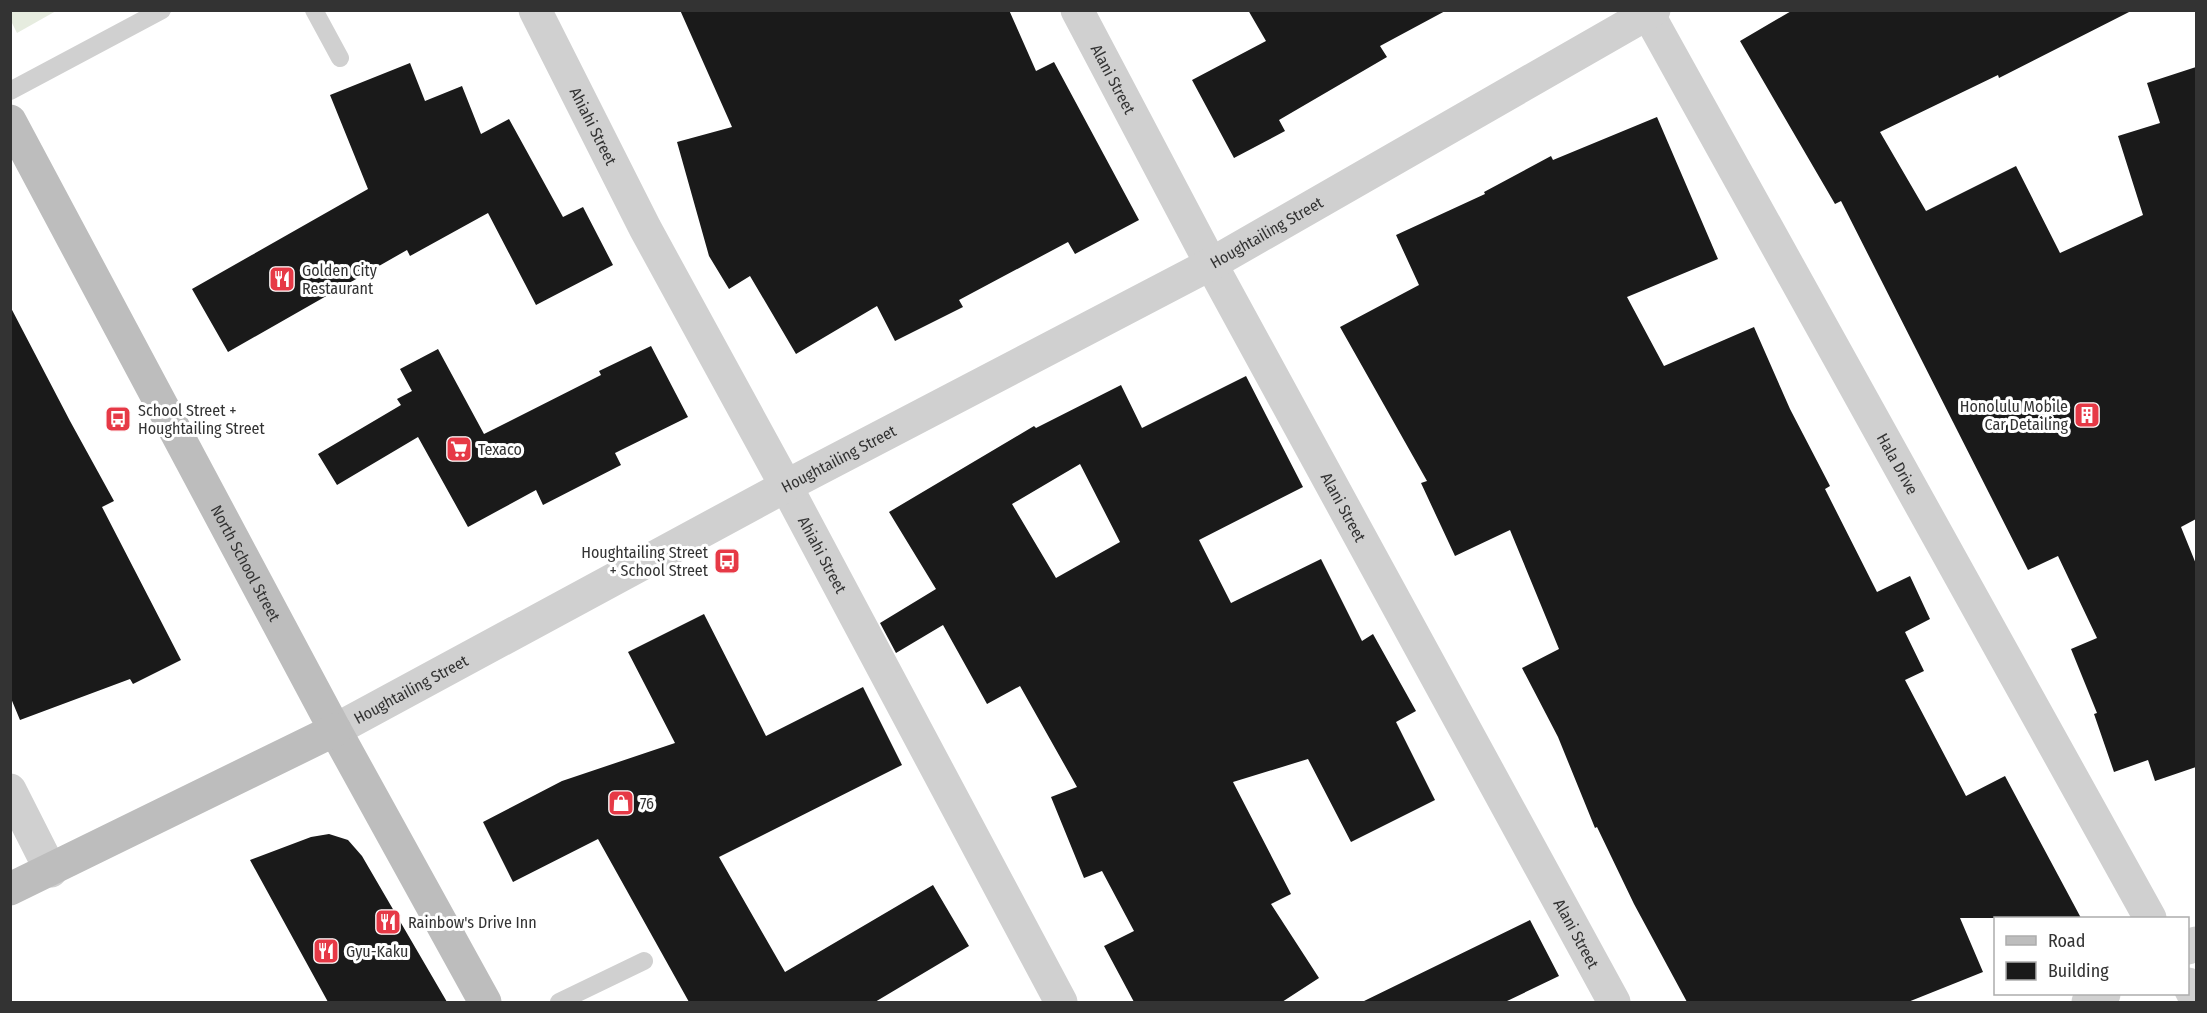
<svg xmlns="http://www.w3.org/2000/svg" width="2207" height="1013" font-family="'Fira Sans Condensed',sans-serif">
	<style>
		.green { fill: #e6ecdf }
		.building { fill: #1a1a1a; fill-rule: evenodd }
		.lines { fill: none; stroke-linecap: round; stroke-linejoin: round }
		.service { stroke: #d0d0d0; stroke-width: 18 }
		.minor { stroke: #d0d0d0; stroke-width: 33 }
		.tertiary { stroke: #d0d0d0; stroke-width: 33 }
		.secondary { stroke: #bdbdbd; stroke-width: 33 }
		.labels { text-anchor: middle; stroke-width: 6; stroke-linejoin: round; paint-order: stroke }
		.street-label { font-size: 16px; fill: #333; stroke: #fff }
		.poi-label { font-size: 16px; fill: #333; stroke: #fff; text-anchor: start }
	</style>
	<rect width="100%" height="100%" fill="#fff"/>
	<path class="green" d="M 11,10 L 56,10 L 56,11 L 17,33 L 11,21 Z"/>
	<path class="building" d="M 680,10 L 1009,10 L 1036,71 L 1054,62 L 1139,220 L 1075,254 L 1068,242 L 959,300 L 963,307 L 895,341 L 877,306 L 796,354 L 750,276 L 729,289 L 709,256 L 677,142 L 732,127 Z
		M 1248,10 L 1447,10 L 1380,46 L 1387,57 L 1279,120 L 1285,131 L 1234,158 L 1192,80 L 1266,41 Z
		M 1793,10 L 2133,10 L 1999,78 L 1998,75 L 1880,132 L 1926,211 L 2016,166 L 2060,253 L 2143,215 L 2118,136 L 2160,123 L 2147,83 L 2196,67 L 2196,519 L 2181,527 L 2196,564 L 2196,767 L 2155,781 L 2148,760 L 2114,772 L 2094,714 L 2097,713 L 2071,649 L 2097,638 L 2058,556 L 2028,570 L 1841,201 L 1835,204 L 1740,41 Z
		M 410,63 L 425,101 L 462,86 L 481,134 L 509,119 L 563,217 L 583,207 L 613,265 L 536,305 L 488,213 L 410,256 L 407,250 L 228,352 L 192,289 L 368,189 L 330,95 Z
		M 1657,117 L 1718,259 L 1627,297 L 1664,366 L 1754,327 L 1790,409 L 1830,486 L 1825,489 L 1877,592 L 1910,576 L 1930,619 L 1905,632 L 1924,671 L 1905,680 L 1966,796 L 2005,776 L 2081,918 L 1960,918 L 1983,972 L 1908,1002 L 1687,1002 L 1634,904 L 1597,827 L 1595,828 L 1558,737 L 1522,668 L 1559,649 L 1510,530 L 1455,556 L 1421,483 L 1427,481 L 1340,327 L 1419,285 L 1396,235 L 1485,194 L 1484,192 L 1551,156 L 1553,160 Z
		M 10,306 L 70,421 L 114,501 L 102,507 L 181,660 L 133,684 L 130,679 L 20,720 L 10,696 Z
		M 651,346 L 688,417 L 615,453 L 621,465 L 543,505 L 536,490 L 468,527 L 418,437 L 337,485 L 318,454 L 401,405 L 397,399 L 412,391 L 400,369 L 438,349 L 484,434 L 601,375 L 599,371 Z
		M 1246,376 L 1303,487 L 1199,540 L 1231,603 L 1321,559 L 1362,641 L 1373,634 L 1416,711 L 1396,722 L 1435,800 L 1351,842 L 1308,759 L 1233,782 L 1291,894 L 1271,904 L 1319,978 L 1282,1002 L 1134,1002 L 1104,946 L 1134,931 L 1102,871 L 1084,878 L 1051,797 L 1077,787 L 1020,686 L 987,704 L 943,625 L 896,653 L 880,623 L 936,589 L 889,512 L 1034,426 L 1036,428 L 1121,385 L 1142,428 ZM 1080,464 L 1120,542 L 1056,578 L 1012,504 Z
		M 704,614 L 766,736 L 863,687 L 902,765 L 719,857 L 785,972 L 933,885 L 969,946 L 875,1002 L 689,1002 L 598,839 L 513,882 L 483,822 L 562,781 L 675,743 L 628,652 Z
		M 329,834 L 348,840 L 362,856 L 447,1002 L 328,1002 L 250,860 L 311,837 Z
		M 1530,920 L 1559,976 L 1505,1002 L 1362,1002 Z"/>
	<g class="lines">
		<path class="service" d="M 314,10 L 340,58
			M 10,91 L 162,10
			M 559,1002 L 644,961"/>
		<g class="minor">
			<path id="s1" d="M 535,10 L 645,228 L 786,486 L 1061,1002"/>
			<path id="s2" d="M 1077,10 L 1211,264 L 1614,1002"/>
			<path d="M 10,790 L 51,871"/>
			<path d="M 2188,948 L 2196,943"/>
			<path d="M 2088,1002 L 2104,994"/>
		</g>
		<g class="tertiary">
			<path id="s3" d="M 1646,10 L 2150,918"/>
			<path id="s4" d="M 335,730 L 786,486 L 1211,264 L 1654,10"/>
			<path d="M 2188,984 L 2196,1000"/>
		</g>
		<g class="secondary">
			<path id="s5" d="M 10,121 L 335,730 L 485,1002"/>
			<path d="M 10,889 L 335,730"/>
		</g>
	</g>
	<defs>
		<g id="restaurant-square" transform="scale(1.35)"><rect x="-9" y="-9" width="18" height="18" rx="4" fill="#e63946" stroke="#fff"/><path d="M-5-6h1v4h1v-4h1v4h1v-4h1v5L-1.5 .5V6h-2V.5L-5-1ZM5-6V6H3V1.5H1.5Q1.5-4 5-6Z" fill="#fff"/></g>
		<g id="building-square" transform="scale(1.35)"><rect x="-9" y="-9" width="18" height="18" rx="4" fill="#e63946" stroke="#fff"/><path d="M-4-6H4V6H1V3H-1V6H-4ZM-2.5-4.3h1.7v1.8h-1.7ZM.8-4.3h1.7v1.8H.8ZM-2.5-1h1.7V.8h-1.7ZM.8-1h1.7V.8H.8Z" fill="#fff"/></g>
		<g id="bus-square" transform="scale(1.35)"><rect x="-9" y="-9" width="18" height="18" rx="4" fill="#e63946" stroke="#fff"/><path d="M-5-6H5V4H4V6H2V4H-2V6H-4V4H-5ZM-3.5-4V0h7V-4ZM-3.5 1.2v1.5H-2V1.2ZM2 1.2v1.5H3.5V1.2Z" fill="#fff"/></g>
		<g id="supermarket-square" transform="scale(1.35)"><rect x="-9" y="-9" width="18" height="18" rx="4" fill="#e63946" stroke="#fff"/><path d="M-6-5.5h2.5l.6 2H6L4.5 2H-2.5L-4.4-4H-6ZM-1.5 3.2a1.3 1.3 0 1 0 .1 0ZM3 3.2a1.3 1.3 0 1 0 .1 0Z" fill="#fff"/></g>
		<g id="shop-square" transform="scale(1.35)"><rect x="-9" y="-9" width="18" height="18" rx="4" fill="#e63946" stroke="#fff"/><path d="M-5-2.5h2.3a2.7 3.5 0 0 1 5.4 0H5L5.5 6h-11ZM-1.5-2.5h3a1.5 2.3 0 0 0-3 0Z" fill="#fff"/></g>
	</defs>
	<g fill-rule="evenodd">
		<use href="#restaurant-square" x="282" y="279"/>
		<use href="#building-square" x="2087" y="415"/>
		<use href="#bus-square" x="118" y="419"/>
		<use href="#supermarket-square" x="459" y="449"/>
		<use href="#bus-square" x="727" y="561"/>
		<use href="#shop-square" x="621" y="803"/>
		<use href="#restaurant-square" x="388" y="922"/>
		<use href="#restaurant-square" x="326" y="951"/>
	</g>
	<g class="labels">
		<g class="street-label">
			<text dy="6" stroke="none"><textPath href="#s2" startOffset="78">Alani Street</textPath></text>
			<text dy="6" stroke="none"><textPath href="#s1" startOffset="130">Ahiahi Street</textPath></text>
			<text dy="6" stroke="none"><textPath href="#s4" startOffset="1056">Houghtailing Street</textPath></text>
			<text dy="6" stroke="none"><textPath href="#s4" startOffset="572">Houghtailing Street</textPath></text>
			<text dy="6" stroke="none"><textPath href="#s3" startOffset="519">Hala Drive</textPath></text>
			<text dy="6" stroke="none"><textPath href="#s2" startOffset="564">Alani Street</textPath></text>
			<text dy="6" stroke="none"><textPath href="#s1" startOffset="616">Ahiahi Street</textPath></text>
			<text dy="6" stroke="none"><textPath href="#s5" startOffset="501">North School Street</textPath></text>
			<text dy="6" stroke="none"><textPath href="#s4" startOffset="86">Houghtailing Street</textPath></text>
			<text dy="6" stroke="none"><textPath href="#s2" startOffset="1050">Alani Street</textPath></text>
		</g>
		<g class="poi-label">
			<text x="302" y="276">Golden City<tspan x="302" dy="18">Restaurant</tspan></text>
			<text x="2068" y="412" text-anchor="end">Honolulu Mobile<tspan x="2068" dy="18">Car Detailing</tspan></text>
			<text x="138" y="416">School Street +<tspan x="138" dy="18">Houghtailing Street</tspan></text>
			<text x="478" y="455">Texaco</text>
			<text x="708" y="558" text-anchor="end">Houghtailing Street<tspan x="708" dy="18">+ School Street</tspan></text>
			<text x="640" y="809">76</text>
			<text x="408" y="928">Rainbow's Drive Inn</text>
			<text x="346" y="957">Gyu-Kaku</text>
		</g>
	</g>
	<rect width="2207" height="1013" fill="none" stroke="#333333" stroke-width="24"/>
	<rect x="1994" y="917" width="195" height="78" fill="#ffffff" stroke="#adadad" stroke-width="1.5"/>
	<rect x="2006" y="936" width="30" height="9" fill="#bdbdbd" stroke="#adadad" stroke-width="1.5"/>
	<text x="2048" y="947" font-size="18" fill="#333333">Road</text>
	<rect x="2006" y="962" width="30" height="18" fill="#1a1a1a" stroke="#adadad" stroke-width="1.5"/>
	<text x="2048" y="977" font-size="18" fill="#333333">Building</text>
</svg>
